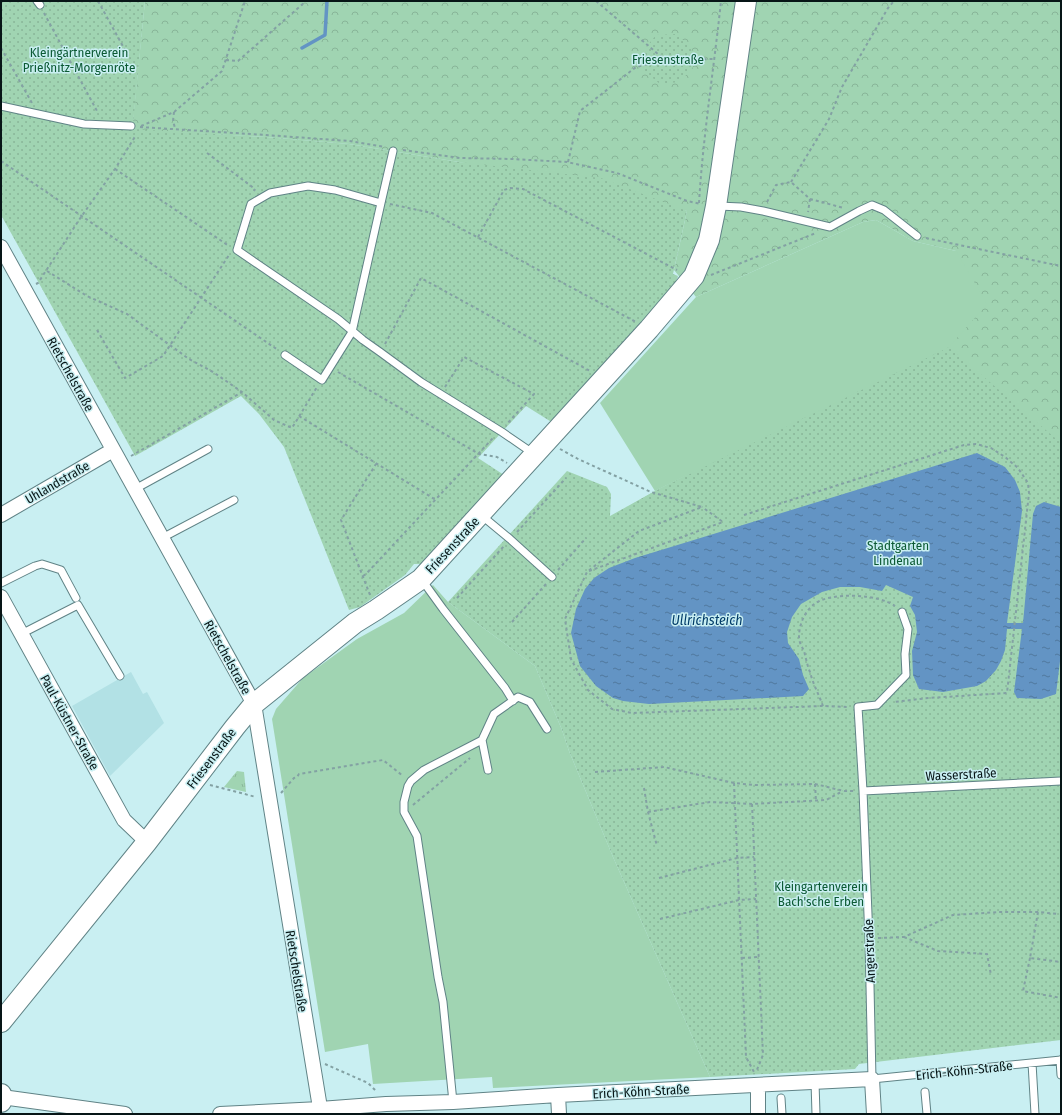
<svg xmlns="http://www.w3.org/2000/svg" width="1062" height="1115" font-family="'Fira Sans Condensed',sans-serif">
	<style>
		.built { fill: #b2e1e5 }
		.grass { fill: url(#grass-tufts) }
		.forest { fill: url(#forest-crowns) }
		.park { fill: url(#park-dots) }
		.pitch { fill: #a0d4b2 }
		.water { fill: url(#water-ripples) }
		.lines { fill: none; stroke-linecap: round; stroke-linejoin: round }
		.stream { stroke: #6394c4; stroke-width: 3.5 }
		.lane-casing { stroke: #608386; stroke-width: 9 }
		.street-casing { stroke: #608386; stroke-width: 16 }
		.secondary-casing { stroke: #608386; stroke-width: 22 }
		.path { stroke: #83a1a3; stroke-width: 2; stroke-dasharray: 3 3; stroke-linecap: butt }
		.lane { stroke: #fff; stroke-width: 7 }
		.street { stroke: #fff; stroke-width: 14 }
		.secondary { stroke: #fff; stroke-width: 20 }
		.labels { text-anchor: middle; stroke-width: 3; stroke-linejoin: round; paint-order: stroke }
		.park-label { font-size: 13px; fill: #0c5a34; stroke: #c9eff2 }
		.street-label { font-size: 13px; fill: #071516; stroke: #c9eff2 }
		.water-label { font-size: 14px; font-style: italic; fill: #013b68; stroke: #c9eff2 }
	</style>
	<defs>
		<pattern id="grass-tufts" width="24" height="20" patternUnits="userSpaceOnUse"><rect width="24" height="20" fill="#a0d4b2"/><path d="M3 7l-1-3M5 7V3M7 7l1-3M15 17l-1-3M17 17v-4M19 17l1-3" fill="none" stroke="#88b598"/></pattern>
		<pattern id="forest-crowns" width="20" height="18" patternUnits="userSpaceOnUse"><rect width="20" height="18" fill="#a0d4b2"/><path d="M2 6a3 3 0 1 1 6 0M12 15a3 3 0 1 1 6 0" fill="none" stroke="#88b598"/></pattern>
		<pattern id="park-dots" width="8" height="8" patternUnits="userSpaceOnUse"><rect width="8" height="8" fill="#a0d4b2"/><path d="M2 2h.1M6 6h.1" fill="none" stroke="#88b598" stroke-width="1.8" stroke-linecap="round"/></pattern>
		<pattern id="water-ripples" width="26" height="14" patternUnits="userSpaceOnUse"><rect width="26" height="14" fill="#6394c4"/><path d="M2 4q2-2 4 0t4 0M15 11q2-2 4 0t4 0" fill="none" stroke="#50789e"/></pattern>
	</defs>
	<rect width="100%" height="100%" fill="#c9eff2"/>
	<path class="built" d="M 131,672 L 143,694 L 147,692 L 164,723 L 110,776 L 72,706 Z"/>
	<path class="grass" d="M 237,771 L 244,772 L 246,792 L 224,787 Z"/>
	<path class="forest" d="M 145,1 L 1061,1 L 1061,708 L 866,716 L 610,517 L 655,491 L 722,457 L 956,251 L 913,241 L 876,220 L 863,222 L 696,297 L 674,270 L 687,211 L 459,162 L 349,144 L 266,137 L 132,130 Z"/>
	<path class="park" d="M 1,1 L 145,1 L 133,124 L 84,122 L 1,103 Z
		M 676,34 L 691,47 L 693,67 L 680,82 L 660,84 L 644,71 L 643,51 L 656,35 Z
		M 1,109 L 84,126 L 266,137 L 349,144 L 459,162 L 601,178 L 687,211 L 673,274 L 678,276 L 672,292 L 553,423 L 526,406 L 478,458 L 504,475 L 425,564 L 414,564 L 405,575 L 360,607 L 349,610 L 284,447 L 259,414 L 241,396 L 135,456 L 134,454 L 1,215 Z
		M 949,347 L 1061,443 L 1061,1040 L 859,1064 L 855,1069 L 710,1077 L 613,857 L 569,751 L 562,730 L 535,666 L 448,602 L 567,471 L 607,487 L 611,494 L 610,516 L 655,491 Z"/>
	<path class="pitch" d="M 876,220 L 913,241 L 956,251 L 987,304 L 949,347 L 655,491 L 600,403 L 696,297 L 863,222 Z
		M 433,585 L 448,602 L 535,666 L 562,730 L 569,751 L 613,857 L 710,1077 L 493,1088 L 492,1077 L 373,1084 L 368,1044 L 325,1052 L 272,719 L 276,709 L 303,678 L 357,639 L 404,613 Z"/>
	<path class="water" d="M 977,453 L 1005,467 L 1015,480 L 1020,492 L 1022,511 L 1007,623 L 1023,623 L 1033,514 L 1036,506 L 1044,502 L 1061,507 L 1061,653 L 1056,694 L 1041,699 L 1017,698 L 1014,692 L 1022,629 L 1007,629 L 1005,650 L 1001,661 L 996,670 L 986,681 L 977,686 L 943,692 L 919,689 L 913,675 L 912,651 L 917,632 L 915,615 L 910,606 L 913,597 L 886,585 L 882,591 L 860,587 L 840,587 L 822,592 L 801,604 L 792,617 L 787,632 L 788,643 L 799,659 L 803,675 L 809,689 L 803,696 L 649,704 L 623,701 L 613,698 L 596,686 L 580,666 L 571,633 L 576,609 L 585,589 L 594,578 L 609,568 L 635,558 Z"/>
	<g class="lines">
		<path class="stream" d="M 302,48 L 325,35 L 327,1"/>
		<g class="lane-casing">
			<path id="lane" d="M 37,1 L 40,5
				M 1,106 L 84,124 L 131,126
				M 381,203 L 335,190 L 308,186 L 270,193 L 251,204 L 237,250 L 338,319 L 363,340 L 380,352 L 421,382 L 502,432 L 534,454
				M 718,206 L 741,207 L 763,211 L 830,227 L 859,211 L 872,205 L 884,210 L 917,236
				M 285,355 L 322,380 L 352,332 L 381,203 L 393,151
				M 135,489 L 208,449
				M 481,515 L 510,539 L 552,577
				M 162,538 L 234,500
				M 422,580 L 443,609 L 505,688 L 513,701
				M 1,583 L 35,566 L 42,564 L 61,570 L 76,598
				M 902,612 L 908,629 L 905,654 L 906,675 L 877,705 L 858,707 L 863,791 L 869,939 L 872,1079 L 1061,1060
				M 21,634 L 78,605 L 120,676
				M 488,770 L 482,740 L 494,714 L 518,697 L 530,702 L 547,729
				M 863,791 L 1061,781
				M 1060,1060 L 1061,1075
				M 1032,1063 L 1035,1114
				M 815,1082 L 816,1114
				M 925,1092 L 927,1114
				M 781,1098 L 782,1114
				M 453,1102 L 443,1002 L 438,977 L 417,836 L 404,812 L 404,802 L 408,786 L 411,781 L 424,770 L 482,740"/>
		</g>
		<g class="street-casing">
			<path id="street" d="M 1,247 L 254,704 L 321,1114
				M 1,515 L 113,450
				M 1,597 L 124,820 L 147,842
				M 758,1085 L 758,1114
				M 558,1095 L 559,1114
				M 2,1097 L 125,1114
				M 220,1114 L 320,1109 L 386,1104 L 453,1102 L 558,1095 L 872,1079 L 874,1114"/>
		</g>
		<g class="secondary-casing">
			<path id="secondary" d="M 1,1022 L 147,842 L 235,727 L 254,704 L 355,623 L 376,610 L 421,579 L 649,329 L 694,276 L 709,240 L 716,206 L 746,1
				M 1,1094 L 1,1102"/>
		</g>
		<path class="path" d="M 98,1 L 130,59
			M 596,1 L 665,60
			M 44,13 L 97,111
			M 1,48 L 32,103
			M 226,60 L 238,61 L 306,1
			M 174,112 L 173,121 L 175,128
			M 141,126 L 174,112 L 222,71 L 245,1
			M 140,127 L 266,135 L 349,141 L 385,147
			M 403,150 L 460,158 L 512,159 L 567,162 L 617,173 L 687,201 L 701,204
			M 207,153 L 255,189 L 254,191
			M 1,161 L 278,350
			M 568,162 L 580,111 L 636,67 L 665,60 L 715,59
			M 115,169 L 229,246
			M 791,182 L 829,119 L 842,87 L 888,8 L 894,1
			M 810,199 L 844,208
			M 767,202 L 776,185 L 791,182 L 810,199 L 808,212
			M 699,203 C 703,136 714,68 721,1
			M 390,204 L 432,213 L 636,322
			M 478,237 L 504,190 L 510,188 L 523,189 L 677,270
			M 926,238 L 959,245 L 1061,266
			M 47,271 L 87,296 L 127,314 L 189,359 L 213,372 L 242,392
			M 711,275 L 816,233
			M 36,284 L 38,283 L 81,217 L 115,169 L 136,135
			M 97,330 L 125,378 L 163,356 L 229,255
			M 385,344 L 421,278 L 590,371
			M 338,372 L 479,454 L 497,457 L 507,463
			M 445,387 L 464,357 L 534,394 L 506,425
			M 299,416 L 436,500
			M 560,449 L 578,459 L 651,492 L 702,507 L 639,531 L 587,572 L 565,619 L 571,659 L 588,690 L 612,709 L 632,713 L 823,706 L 848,707
			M 131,456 L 242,392 L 274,420 L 292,428 L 317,387
			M 744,515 L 964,445 L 976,444 L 991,448 L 1005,457 L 1018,468 L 1028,483 L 1029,493 L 1007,693 L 928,698 L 894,702
			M 517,532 L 566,478
			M 558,570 L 586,538
			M 589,571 L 723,522 L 702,507
			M 363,576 L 366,574 L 493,438
			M 370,595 L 341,520 L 376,464
			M 457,598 L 504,546
			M 512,622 L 546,584
			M 823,706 C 819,695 813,684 810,672 C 807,665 806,658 804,651 C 802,647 799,642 799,637 C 799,625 804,613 813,605 C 829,591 879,594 895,606
			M 595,772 L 664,767 L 734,783 L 754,785 L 815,784 L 844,791 L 855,791
			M 734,783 L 746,1057 L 754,1072
			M 815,784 L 816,801
			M 210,785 L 256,797
			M 644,788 L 648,812 L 657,846
			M 281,793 L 294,778 L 297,777 L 299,774 L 383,760 L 403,776
			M 752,804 L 763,1055 L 756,1072
			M 413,805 L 470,758
			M 648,812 L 710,802 L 752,804 L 826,800 L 843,791
			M 659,878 L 737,858 L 754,857
			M 1038,912 L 1030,958 L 1061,962
			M 660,919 L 739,900 L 756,899
			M 904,937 L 938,951 L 987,954 L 991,975
			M 878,938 L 904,937 L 953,915 L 999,912 L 1038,912 L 1058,914
			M 742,958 L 759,957
			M 1030,958 L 1023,991 L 1061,998
			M 325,1064 L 368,1083 L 377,1092"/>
		<use href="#lane" class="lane"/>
		<use href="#street" class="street"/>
		<use href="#secondary" class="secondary"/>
	</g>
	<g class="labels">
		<g class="park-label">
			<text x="79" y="57">Kleingärtnerverein<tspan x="79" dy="15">Prießnitz-Morgenröte</tspan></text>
			<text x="668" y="64">Friesenstraße</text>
			<text x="898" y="550">Stadtgarten<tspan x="898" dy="15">Lindenau</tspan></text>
			<text x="821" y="891">Kleingartenverein<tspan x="821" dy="15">Bach'sche Erben</tspan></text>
		</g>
		<g class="street-label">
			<text transform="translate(71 374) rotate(61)" y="5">Rietschelstraße</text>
			<text transform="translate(57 482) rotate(-30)" y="5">Uhlandstraße</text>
			<text transform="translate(452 545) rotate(-47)" y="5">Friesenstraße</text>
			<text transform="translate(228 657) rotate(61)" y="5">Rietschelstraße</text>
			<text transform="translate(70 722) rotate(61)" y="5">Paul-Küstner-Straße</text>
			<text transform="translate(211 758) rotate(-53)" y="5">Friesenstraße</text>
			<text transform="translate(961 774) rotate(-3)" y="5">Wasserstraße</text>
			<text transform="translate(869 951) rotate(-92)" y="5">Angerstraße</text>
			<text transform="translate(297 971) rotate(81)" y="5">Rietschelstraße</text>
			<text transform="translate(964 1070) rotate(-6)" y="5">Erich-Köhn-Straße</text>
			<text transform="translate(641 1091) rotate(-3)" y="5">Erich-Köhn-Straße</text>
		</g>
		<g class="water-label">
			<text x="707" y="625">Ullrichsteich</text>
		</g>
	</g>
	<rect width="1062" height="1115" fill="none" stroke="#071516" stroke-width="4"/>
</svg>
